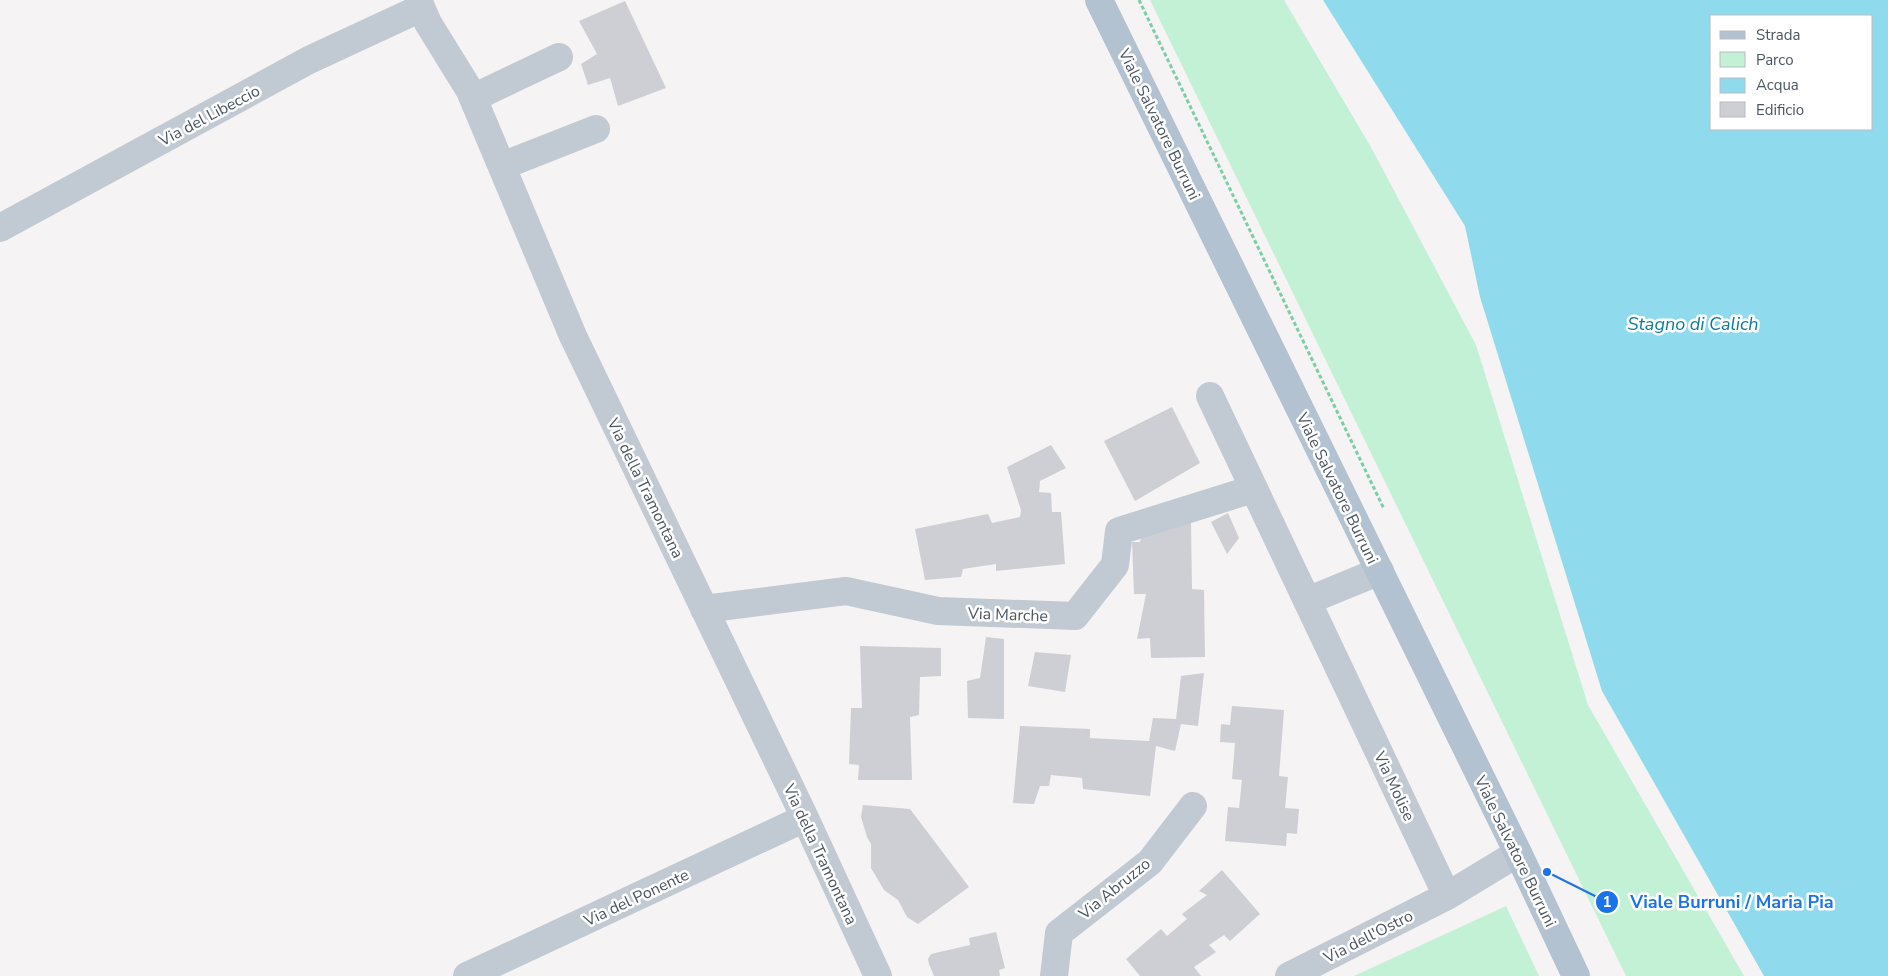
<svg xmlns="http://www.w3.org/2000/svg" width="1888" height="976" font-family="'Nunito Sans',sans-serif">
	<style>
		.green { fill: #c3f1d5 }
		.water { fill: #90daee; fill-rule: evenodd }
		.building { fill: #cdcfd5 }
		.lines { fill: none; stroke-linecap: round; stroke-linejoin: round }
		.path { stroke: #7ad0a6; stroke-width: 3; stroke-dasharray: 4 2.5; stroke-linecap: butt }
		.minor { stroke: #c1cad2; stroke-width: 28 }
		.major { stroke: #b3c2d1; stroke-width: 28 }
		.labels { text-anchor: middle; stroke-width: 5; stroke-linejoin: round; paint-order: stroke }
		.street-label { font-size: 16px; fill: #4a5661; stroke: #fff }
		.water-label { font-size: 18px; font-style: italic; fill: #0c7c9b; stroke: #fff }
		.leader { fill: none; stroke: #1a73e8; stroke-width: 2 }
		.callout-dot { fill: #1a73e8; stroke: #fff; stroke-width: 2 }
		.mark-label { font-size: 15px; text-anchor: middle; font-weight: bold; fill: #fff }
		.callout-label { font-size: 18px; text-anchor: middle; font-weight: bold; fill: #1a73e8; stroke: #fff; stroke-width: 5; stroke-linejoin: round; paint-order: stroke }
	</style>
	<rect width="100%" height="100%" fill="#f5f3f3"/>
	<path class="green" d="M 1150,0 L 1284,0 L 1372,149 L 1476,345 L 1588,705 L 1744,976 L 1626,976 Z
		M 1506,906 L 1539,976 L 1354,976 Z"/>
	<path class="water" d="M 1323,0 L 1888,0 L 1888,976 L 1764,976 L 1602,691 L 1480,297 L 1465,226 ZM 1712,16 L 1872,16 L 1872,129 L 1712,129 Z"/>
	<path class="building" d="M 625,1 L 666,88 L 618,106 L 610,78 L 588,85 L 581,64 L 597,54 L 579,21 Z
		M 1172,407 L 1200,463 L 1135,501 L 1104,441 Z
		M 1051,445 L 1066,468 L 1040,481 L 1039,492 L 1051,493 L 1052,512 L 1061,512 L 1065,564 L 996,571 L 996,564 L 963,569 L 961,577 L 925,580 L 915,529 L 988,514 L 992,523 L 1020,517 L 1021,510 L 1007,467 Z
		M 1228,513 L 1239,538 L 1227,554 L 1211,522 Z
		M 1191,523 L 1192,589 L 1204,590 L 1205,657 L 1151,658 L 1150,638 L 1137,639 L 1146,594 L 1134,594 L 1132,542 L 1140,542 L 1144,524 Z
		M 986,637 L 1004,639 L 1004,719 L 968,718 L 967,681 L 980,678 Z
		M 860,646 L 941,648 L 941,676 L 920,677 L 919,715 L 910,717 L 912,780 L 858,780 L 859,765 L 849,764 L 851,708 L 862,708 Z
		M 1035,652 L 1071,655 L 1065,692 L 1028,686 Z
		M 1204,673 L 1198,726 L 1181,724 L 1175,751 L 1156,746 L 1150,796 L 1083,789 L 1082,778 L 1051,775 L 1049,786 L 1040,786 L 1034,804 L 1013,803 L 1020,726 L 1090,729 L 1090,738 L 1149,741 L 1153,718 L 1176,719 L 1181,676 Z
		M 1232,706 L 1284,710 L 1279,776 L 1288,777 L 1285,808 L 1299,809 L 1297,834 L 1287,833 L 1286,846 L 1225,841 L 1228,807 L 1239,808 L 1242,780 L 1232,779 L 1235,743 L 1220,742 L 1221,724 L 1230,725 Z
		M 863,805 L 910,809 L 969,887 L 918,924 L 907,917 L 898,900 L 884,890 L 871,868 L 871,844 L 867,837 L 861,817 Z
		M 1222,870 L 1260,914 L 1230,941 L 1224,935 L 1209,945 L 1216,952 L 1194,967 L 1201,976 L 1140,976 L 1126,959 L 1161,929 L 1167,936 L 1187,919 L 1182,914 L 1207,895 L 1199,891 Z
		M 996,932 L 1005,968 L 999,970 L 1000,976 L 934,976 L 929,964 L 928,959 L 931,954 L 970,945 L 969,938 Z"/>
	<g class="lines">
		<path class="path" d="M 1139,0 L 1384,509"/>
		<path class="minor" d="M 418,0 L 428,23 L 470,91 L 573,336 L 805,818 L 878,976
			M 473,98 L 559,57
			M 502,166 L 596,129
			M 0,228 L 309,60 L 421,8
			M 1210,396 L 1447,896
			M 1307,601 L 1380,571
			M 704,609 L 846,591 L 938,611 L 1075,616 L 1115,565 L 1119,531 L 1253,489
			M 467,976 L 805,818
			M 1054,976 L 1059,933 L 1150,862 L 1193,806
			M 1289,976 L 1447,896 L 1518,853"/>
		<path class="major" d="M 1099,0 L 1518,853 L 1576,976"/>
	</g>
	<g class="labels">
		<g class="street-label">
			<text transform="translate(209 115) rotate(-28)" y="6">Via del Libeccio</text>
			<text transform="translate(1160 124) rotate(64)" y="6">Viale Salvatore Burruni</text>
			<text transform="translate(646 488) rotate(64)" y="6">Via della Tramontana</text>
			<text transform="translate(1338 488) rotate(64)" y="6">Viale Salvatore Burruni</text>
			<text transform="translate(1008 614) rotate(2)" y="6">Via Marche</text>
			<text transform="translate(1395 786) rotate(65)" y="6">Via Molise</text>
			<text transform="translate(1516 851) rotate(64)" y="6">Viale Salvatore Burruni</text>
			<text transform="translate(821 854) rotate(65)" y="6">Via della Tramontana</text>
			<text transform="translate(1114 888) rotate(-39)" y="6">Via Abruzzo</text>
			<text transform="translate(636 897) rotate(-25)" y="6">Via del Ponente</text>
			<text transform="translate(1368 936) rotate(-27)" y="6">Via dell'Ostro</text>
		</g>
		<g class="water-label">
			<text x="1693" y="330">Stagno di Calich</text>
		</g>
	</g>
	<path class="leader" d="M1547 872L1607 902"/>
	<g class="callout-dot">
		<circle cx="1547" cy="872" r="5"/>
		<circle cx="1607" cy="902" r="12"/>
	</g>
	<g class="mark-label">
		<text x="1607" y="907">1</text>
	</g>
	<g class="callout-label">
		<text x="1732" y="908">Viale Burruni / Maria Pia</text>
	</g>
	<rect x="1710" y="15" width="162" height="115" fill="#ffffff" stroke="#b7bbc0"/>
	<rect x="1720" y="31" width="25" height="8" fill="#b3c2d1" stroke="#b7bbc0"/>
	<text x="1756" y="40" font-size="15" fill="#4a5661">Strada</text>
	<rect x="1720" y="52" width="25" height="15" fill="#c3f1d5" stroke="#b7bbc0"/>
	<text x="1756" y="65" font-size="15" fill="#4a5661">Parco</text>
	<rect x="1720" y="78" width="25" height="15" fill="#90daee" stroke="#b7bbc0"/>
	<text x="1756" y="90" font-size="15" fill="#4a5661">Acqua</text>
	<rect x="1720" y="102" width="25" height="15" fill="#cdcfd5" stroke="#b7bbc0"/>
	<text x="1756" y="115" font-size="15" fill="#4a5661">Edificio</text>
</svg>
